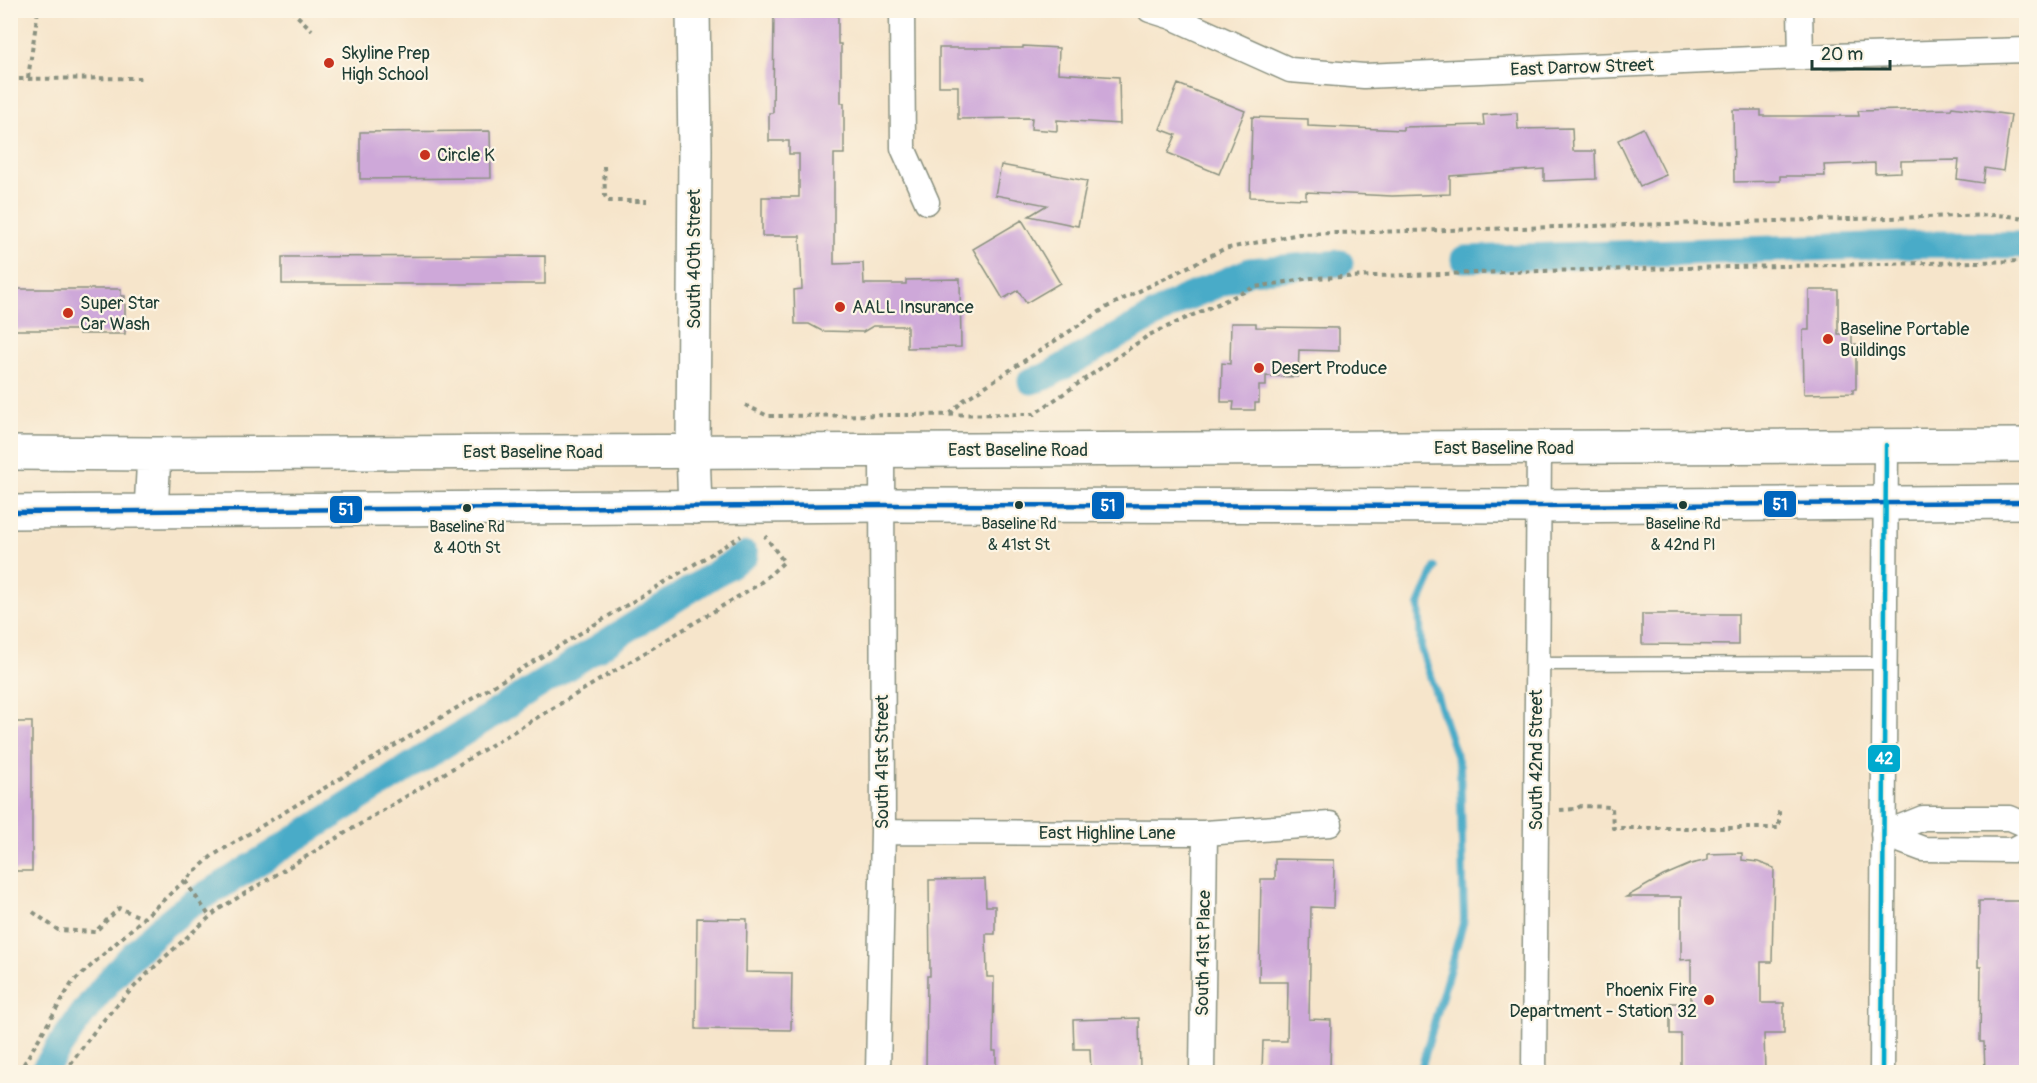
<svg xmlns="http://www.w3.org/2000/svg" width="2037" height="1083" font-family="Pangolin,sans-serif">
	<style>
		.lines { fill: none; stroke-linecap: round; stroke-linejoin: round }
		.stream { stroke: #49abc8; stroke-width: 8 }
		.canal { stroke: #49abc8; stroke-width: 27 }
		.building { fill: #cea8d9 }
		.service-casing { stroke: #8a9180; stroke-width: 15 }
		.minor-casing { stroke: #8a9180; stroke-width: 27 }
		.secondary-casing { stroke: #8a9180; stroke-width: 36 }
		.primary-casing { stroke: #8a9180; stroke-width: 36 }
		.path { stroke: #8a9180; stroke-width: 4; stroke-dasharray: 4.5 4.5; stroke-linecap: butt }
		.service { stroke: #fff; stroke-width: 12 }
		.minor { stroke: #fff; stroke-width: 24 }
		.secondary { stroke: #fff; stroke-width: 33 }
		.primary { stroke: #fff; stroke-width: 33 }
		.bus-1-casing { stroke: #fcf5e5; stroke-width: 9 }
		.bus-2-casing { stroke: #fcf5e5; stroke-width: 9 }
		.bus-1 { stroke: #0065bd; stroke-width: 4.5 }
		.bus-2 { stroke: #00a9ce; stroke-width: 4.5 }
		.poi-dot { fill: #c8321e; stroke: #fcf5e5; stroke-width: 2 }
		.bus-dot { fill: #1f3d34; stroke: #fcf5e5; stroke-width: 2 }
		.labels { text-anchor: middle; stroke-width: 4.5; stroke-linejoin: round; paint-order: stroke }
		.bus-label { font-size: 16px; fill: #1f3d34; stroke: #fcf5e5 }
		.poi-label { font-size: 18px; fill: #1f3d34; stroke: #fcf5e5; text-anchor: start }
		.street-label { font-size: 18px; fill: #1f3d34; stroke: #fcf5e5 }
		.line-badge { stroke: #fcf5e5; stroke-width: 2 }
		.badge-label { font-size: 16px; text-anchor: middle; font-weight: bold; fill: #fff }
	</style>
	<rect width="100%" height="100%" fill="#fcf5e5"/>
	<filter id="ink" filterUnits="userSpaceOnUse"><feTurbulence type="fractalNoise" baseFrequency=".0167" numOctaves="2"/><feDisplacementMap in="SourceGraphic" scale="12" xChannelSelector="R" yChannelSelector="G"/><feConvolveMatrix kernelMatrix="1 2 1 2 8 2 1 2 1" color-interpolation-filters="sRGB"/></filter>
	<filter id="wash" filterUnits="userSpaceOnUse"><feTurbulence type="fractalNoise" baseFrequency=".008" numOctaves="4" result="noise"/><feDisplacementMap in="SourceGraphic" scale="24" xChannelSelector="R" yChannelSelector="G"/><feGaussianBlur stdDeviation="1.35" result="paint"/><feColorMatrix in="noise" values="0 0 0 0 0 0 0 0 0 0 0 0 0 0 0 0 0 1.4 0 .05"/><feComposite in="paint" operator="in"/></filter>
	<g filter="url(#wash)">
		<rect width="100%" height="100%" fill="#f6e5cb"/>
		<g class="lines">
			<path class="stream" d="M 1420,1072 L 1464,920 L 1460,767 L 1421,648 L 1419,605 L 1435,568"/>
			<path class="canal" d="M 1464,259 L 1932,244 L 2026,245
				M 1031,381 L 1045,377 L 1183,299 L 1250,271 L 1340,263
				M 43,1072 C 86,1004 146,926 219,887 L 745,555"/>
		</g>
		<g id="blocks">
			<path class="building" d="M 774,10 L 838,10 L 838,44 L 841,44 L 841,103 L 844,103 L 844,154 L 834,154 L 834,264 L 863,263 L 864,284 L 906,284 L 906,280 L 960,279 L 961,347 L 907,348 L 907,326 L 873,326 L 863,332 L 822,331 L 809,324 L 795,324 L 794,290 L 802,289 L 800,236 L 762,236 L 762,197 L 799,197 L 799,154 L 789,154 L 789,141 L 769,141 L 769,113 L 773,113 Z
				M 1023,46 L 1059,48 L 1058,73 L 1119,77 L 1120,124 L 1057,120 L 1057,131 L 1031,129 L 1032,118 L 958,119 L 958,86 L 939,86 L 939,48 L 1023,48 Z
				M 1178,84 L 1245,111 L 1219,174 L 1168,153 L 1176,135 L 1160,129 Z
				M 1952,107 L 2011,115 L 2003,171 L 1985,168 L 1983,183 L 1957,179 L 1959,160 L 1901,161 L 1901,172 L 1875,173 L 1875,163 L 1824,165 L 1825,176 L 1780,176 L 1780,181 L 1734,182 L 1733,110 L 1761,110 L 1761,116 L 1859,116 L 1858,111 L 1951,109 Z
				M 1517,113 L 1518,129 L 1572,128 L 1573,151 L 1595,151 L 1596,179 L 1544,181 L 1544,169 L 1450,176 L 1450,194 L 1392,196 L 1306,192 L 1306,199 L 1250,197 L 1252,117 L 1308,119 L 1308,126 L 1403,130 L 1403,127 L 1484,125 L 1483,115 Z
				M 1643,128 L 1666,175 L 1640,186 L 1618,140 Z
				M 490,131 L 491,178 L 360,179 L 360,132 Z
				M 1001,165 L 1087,181 L 1078,226 L 1029,216 L 1047,205 L 995,195 Z
				M 1022,220 L 1060,283 L 1026,303 L 1018,290 L 1003,299 L 973,249 Z
				M 545,256 L 545,284 L 282,284 L 282,257 Z
				M 10,289 L 121,289 L 121,296 L 125,296 L 125,334 L 79,334 L 79,330 L 10,330 Z
				M 1809,290 L 1838,290 L 1838,334 L 1852,334 L 1852,345 L 1856,344 L 1856,389 L 1853,389 L 1853,393 L 1804,394 L 1803,330 L 1809,330 Z
				M 1231,323 L 1256,323 L 1256,327 L 1339,328 L 1339,351 L 1299,350 L 1298,377 L 1266,376 L 1266,386 L 1259,386 L 1259,403 L 1255,403 L 1255,410 L 1233,410 L 1234,402 L 1221,402 L 1222,363 L 1230,364 Z
				M 1642,614 L 1738,614 L 1738,645 L 1642,644 Z
				M 10,722 L 32,722 L 32,871 L 10,871 Z
				M 1742,853 L 1742,860 L 1758,862 L 1774,868 L 1772,962 L 1761,962 L 1761,1003 L 1784,1003 L 1784,1034 L 1764,1034 L 1765,1072 L 1681,1072 L 1681,1034 L 1670,1034 L 1670,1003 L 1691,1003 L 1691,959 L 1681,960 L 1681,897 L 1626,897 L 1663,876 L 1691,864 L 1708,860 L 1708,854 Z
				M 1275,859 L 1334,860 L 1333,908 L 1311,907 L 1309,1019 L 1331,1020 L 1330,1072 L 1262,1072 L 1263,1041 L 1287,1041 L 1288,982 L 1259,982 L 1261,879 L 1275,879 Z
				M 985,879 L 986,906 L 995,906 L 995,934 L 986,934 L 987,977 L 994,977 L 993,1051 L 996,1051 L 996,1072 L 926,1072 L 927,976 L 930,976 L 929,880 Z
				M 1979,901 L 2026,901 L 2026,1072 L 1985,1072 L 1984,1042 L 1980,1042 L 1981,967 L 1978,967 Z
				M 697,918 L 747,919 L 746,972 L 792,973 L 791,1030 L 696,1029 Z
				M 1139,1018 L 1140,1072 L 1091,1072 L 1090,1049 L 1074,1049 L 1073,1020 Z"/>
		</g>
	</g>
	<g filter="url(#ink)">
		<use href="#blocks" fill-opacity="0" stroke="#8a9180" stroke-width="1.5"/>
		<g class="lines">
			<g class="service-casing">
				<path id="service" d="M 1537,664 L 1885,663"/>
			</g>
			<g class="minor-casing">
				<path id="minor" d="M 902,10 L 903,148 L 927,202
					M 1150,10 L 1172,17 L 1290,70 L 1364,76 L 1801,57 L 2026,50
					M 1800,10 L 1801,57
					M 883,832 L 1205,833 L 1330,824
					M 1883,834 L 1923,818 L 2010,818 L 2026,825
					M 1883,834 L 1923,849 L 2013,850 L 2026,843
					M 878,1072 L 883,832 L 882,451
					M 1202,1072 L 1205,833
					M 1534,1072 L 1539,448
					M 1882,1072 L 1886,445"/>
			</g>
			<g class="secondary-casing">
				<path id="secondary" d="M 693,10 L 695,150 L 693,451 L 695,507"/>
			</g>
			<g class="primary-casing">
				<path id="primary" d="M 10,453 L 154,454 L 2026,445
					M 151,511 L 154,454
					M 10,512 L 881,505 L 1538,506 L 2026,502"/>
			</g>
			<path class="path" d="M 291,10 L 312,30
				M 28,78 L 38,10
				M 10,99 L 12,79 L 142,78
				M 604,166 L 605,196 L 608,201 L 647,201
				M 745,405 L 768,416 L 1034,414 L 1149,335 L 1255,287 L 1311,278 L 1539,271 L 2026,261
				M 950,414 L 964,400 L 1107,307 L 1224,249 L 1299,234 L 1998,215 L 2026,218
				M 1560,810 L 1575,809 L 1581,806 L 1612,807 L 1613,828 L 1779,828 L 1779,808
				M 185,881 L 210,917
				M 33,912 L 58,930 L 95,932 L 119,908 L 143,918
				M 19,1072 L 72,983 L 212,856 L 741,536
				M 66,1072 C 105,1008 162,959 219,909 L 759,584 L 784,562 L 765,536"/>
			<use href="#service" class="service"/>
			<use href="#minor" class="minor"/>
			<use href="#secondary" class="secondary"/>
			<use href="#primary" class="primary"/>
			<g class="bus-1-casing">
				<path id="bus-1" d="M 10,512 L 881,505 L 1538,506 L 2026,502"/>
			</g>
			<g class="bus-2-casing">
				<path id="bus-2" d="M 1882,1072 L 1886,445"/>
			</g>
			<use href="#bus-1" class="bus-1"/>
			<use href="#bus-2" class="bus-2"/>
		</g>
	</g>
	<g class="poi-dot">
		<circle cx="329" cy="63" r="6"/>
		<circle cx="425" cy="155" r="6"/>
		<circle cx="840" cy="307" r="6"/>
		<circle cx="68" cy="313" r="6"/>
		<circle cx="1828" cy="339" r="6"/>
		<circle cx="1259" cy="368" r="6"/>
		<circle cx="1709" cy="1000" r="6"/>
	</g>
	<g class="bus-dot">
		<circle cx="1019" cy="505" r="5"/>
		<circle cx="1683" cy="505" r="5"/>
		<circle cx="467" cy="508" r="5"/>
	</g>
	<g class="labels">
		<g class="bus-label">
			<text x="1019" y="529">Baseline Rd<tspan x="1019" dy="21">&amp; 41st St</tspan></text>
			<text x="1683" y="529">Baseline Rd<tspan x="1683" dy="21">&amp; 42nd Pl</tspan></text>
			<text x="467" y="532">Baseline Rd<tspan x="467" dy="21">&amp; 40th St</tspan></text>
		</g>
		<g class="poi-label">
			<text x="341" y="59">Skyline Prep<tspan x="341" dy="21">High School</tspan></text>
			<text x="437" y="161">Circle K</text>
			<text x="80" y="309">Super Star<tspan x="80" dy="21">Car Wash</tspan></text>
			<text x="852" y="313">AALL Insurance</text>
			<text x="1840" y="335">Baseline Portable<tspan x="1840" dy="21">Buildings</tspan></text>
			<text x="1271" y="374">Desert Produce</text>
			<text x="1697" y="996" text-anchor="end">Phoenix Fire<tspan x="1697" dy="21">Department - Station 32</tspan></text>
		</g>
		<g class="street-label">
			<text transform="translate(1582 67) rotate(-2)" y="6">East Darrow Street</text>
			<text transform="translate(694 259) rotate(-90)" y="6">South 40th Street</text>
			<text x="1504" y="454">East Baseline Road</text>
			<text x="1018" y="456">East Baseline Road</text>
			<text x="533" y="458">East Baseline Road</text>
			<text transform="translate(1536 760) rotate(-90)" y="6">South 42nd Street</text>
			<text transform="translate(882 762) rotate(-90)" y="6">South 41st Street</text>
			<text x="1107" y="839">East Highline Lane</text>
			<text transform="translate(1203 953) rotate(-89)" y="6">South 41st Place</text>
		</g>
	</g>
	<g class="line-badge">
		<rect x="1763" y="490" width="34" height="28" rx="6" fill="#0065bd"/>
		<rect x="1091" y="491" width="34" height="29" rx="6" fill="#0065bd"/>
		<rect x="329" y="495" width="34" height="29" rx="6" fill="#0065bd"/>
		<rect x="1867" y="744" width="34" height="29" rx="6" fill="#00a9ce"/>
	</g>
	<g class="badge-label">
		<text x="1780" y="510">51</text>
		<text x="1108" y="511">51</text>
		<text x="346" y="515">51</text>
		<text x="1884" y="764">42</text>
	</g>
	<rect width="2037" height="1083" fill="none" stroke="#fcf5e5" stroke-width="36"/>
	<path d="M1812 60v9h78v-9" fill="none" stroke="#1f3d34" stroke-width="3"/>
	<text x="1821" y="60" font-size="18" fill="#1f3d34" stroke="#fcf5e5" stroke-width="4.5" paint-order="stroke">20 m</text>
</svg>
